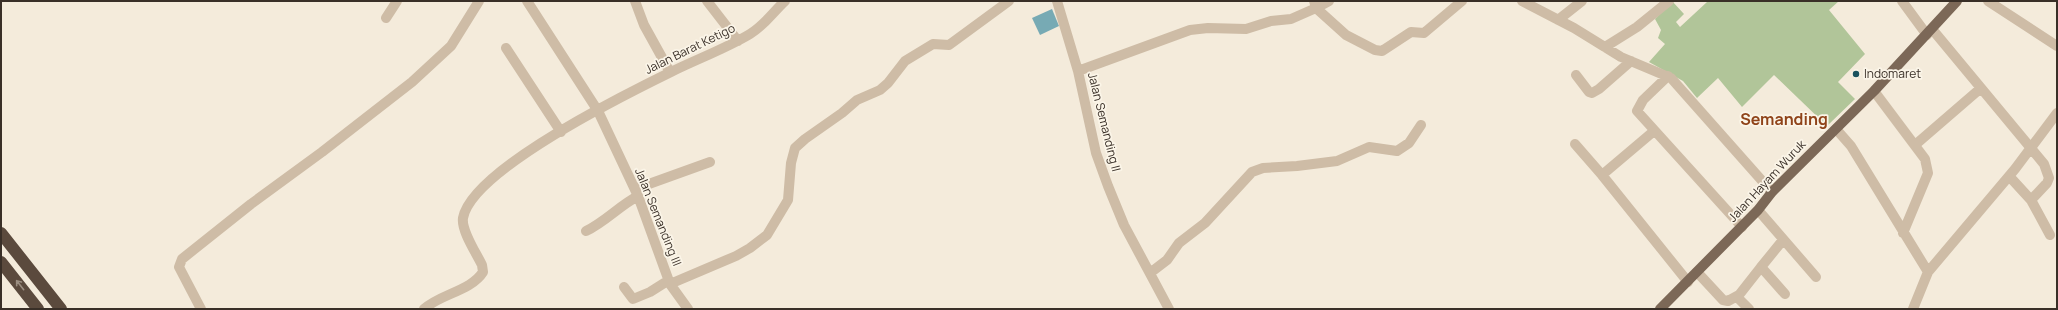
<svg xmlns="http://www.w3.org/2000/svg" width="2058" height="310" font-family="Manrope,sans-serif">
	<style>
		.green { fill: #b1c599 }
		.water { fill: #77aab4 }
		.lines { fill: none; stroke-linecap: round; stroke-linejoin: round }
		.minor { stroke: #cebca6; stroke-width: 10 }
		.major { stroke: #7c6857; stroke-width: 10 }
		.highway { stroke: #5b4a3d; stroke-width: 12 }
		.oneway { stroke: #9b8e81 }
		.poi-dot { fill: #19525e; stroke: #fbf5e8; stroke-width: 1.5 }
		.labels { text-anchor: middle; stroke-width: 3.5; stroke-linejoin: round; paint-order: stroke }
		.street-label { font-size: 12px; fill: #392f27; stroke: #fbf5e8 }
		.poi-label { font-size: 12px; fill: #392f27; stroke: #fbf5e8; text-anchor: start }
		.district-label { font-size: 16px; font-weight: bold; fill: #8f4319; stroke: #fbf5e8 }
	</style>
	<rect width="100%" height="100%" fill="#f4ebdb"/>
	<path class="green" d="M 1672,1 L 1684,14 L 1676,22 L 1680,27 L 1707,2 L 1706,1 L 1839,1 L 1829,10 L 1865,54 L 1838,82 L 1855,99 L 1827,126 L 1774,75 L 1742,107 L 1718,78 L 1697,98 L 1683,81 L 1649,62 L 1665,44 L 1658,38 L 1661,30 L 1655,19 Z"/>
	<path class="water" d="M 1052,9 L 1059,26 L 1040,35 L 1032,18 Z"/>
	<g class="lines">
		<path class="minor" d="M 527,1 L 598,111 L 638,196 L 670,284 L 688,309
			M 635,1 L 644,25 L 670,72
			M 707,1 L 738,41
			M 1057,1 L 1078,71 L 1096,153 L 1108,186 L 1124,225 L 1169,309
			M 1329,1 L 1316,8 L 1346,35 L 1375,50 L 1382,51 L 1411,32 L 1424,33 L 1462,1
			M 1522,1 L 1574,28 L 1621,57 L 1671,78 L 1772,192
			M 1902,1 L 1927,35
			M 1988,1 L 2057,46
			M 386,18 L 397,1
			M 1558,20 L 1582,1
			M 1932,29 L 2044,164 L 2049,178 L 2047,183 L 2031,200
			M 1605,47 L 1637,27 L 1669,1
			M 506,48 L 561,132
			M 1078,71 L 1190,30 L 1208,28 L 1246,29 L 1271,21 L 1291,19 L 1316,8 L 1314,1
			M 1576,75 L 1589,92 L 1592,93 L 1599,89 L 1631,61
			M 1668,76 L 1643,100 L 1637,111 L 1742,227
			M 1874,91 L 1925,159 L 1928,173 L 1903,233
			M 1836,129 L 1851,146 L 1928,272
			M 1575,144 L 1602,175 L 1688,282
			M 1915,145 L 1981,88
			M 1602,175 L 1654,131
			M 2009,176 L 2031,200 L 2050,235
			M 635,189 L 710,162
			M 1758,210 L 1816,277
			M 586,231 C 605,222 619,206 638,196
			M 1783,240 L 1761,267 L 1785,294
			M 1697,272 L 1723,300 L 1728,301 L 1739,295 L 1761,267
			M 1150,273 L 1167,260 L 1179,243 L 1205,223 L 1252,172 L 1263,168 L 1297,166 L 1337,161 L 1369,147 L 1397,151 L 1409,143 L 1421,125
			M 670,284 L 736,256 L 750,248 L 767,235 L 788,200 L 791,163 L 795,148 L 805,139 L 842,113 L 857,100 L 880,90 L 888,83 L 905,61 L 933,44 L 949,45 L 1009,1
			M 624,287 L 633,299 L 650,292 L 669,280
			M 1737,297 L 1749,309
			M 201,309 L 179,267 L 182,259 L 251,204 L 322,152 L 412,82 L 451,46 L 479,1
			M 424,309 C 440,294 471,291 483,272 L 482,265 C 477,254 461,231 463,218 C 472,170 626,94 671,72 C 697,59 725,49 750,34 C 765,25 773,12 785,1
			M 1913,309 L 1928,272 L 2015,169 L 2057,113"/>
		<path class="major" d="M 1660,309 L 1758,210 L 1772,192 L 1874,91 L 1957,1"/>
		<path class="highway" d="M 1,233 L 61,309
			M 1,262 L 38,309"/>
	</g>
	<defs><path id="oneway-shaft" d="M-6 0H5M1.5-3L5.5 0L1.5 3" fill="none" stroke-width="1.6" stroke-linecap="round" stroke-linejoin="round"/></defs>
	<use class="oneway" href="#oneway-shaft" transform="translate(20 285) rotate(-128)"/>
	<circle class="poi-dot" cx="1856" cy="74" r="4"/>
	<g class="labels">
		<g class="street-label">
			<text transform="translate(690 49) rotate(-26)" y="4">Jalan Barat Ketigo</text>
			<text transform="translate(1104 122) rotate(76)" y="4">Jalan Semanding II</text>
			<text transform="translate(1767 181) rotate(-47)" y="4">Jalan Hayam Wuruk</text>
			<text transform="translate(658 217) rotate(68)" y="4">Jalan Semanding III</text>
		</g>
		<g class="poi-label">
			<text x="1864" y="78">Indomaret</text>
		</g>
		<g class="district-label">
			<text x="1784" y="125">Semanding</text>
		</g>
	</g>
	<rect width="2058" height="310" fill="none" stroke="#392f27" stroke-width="4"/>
</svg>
